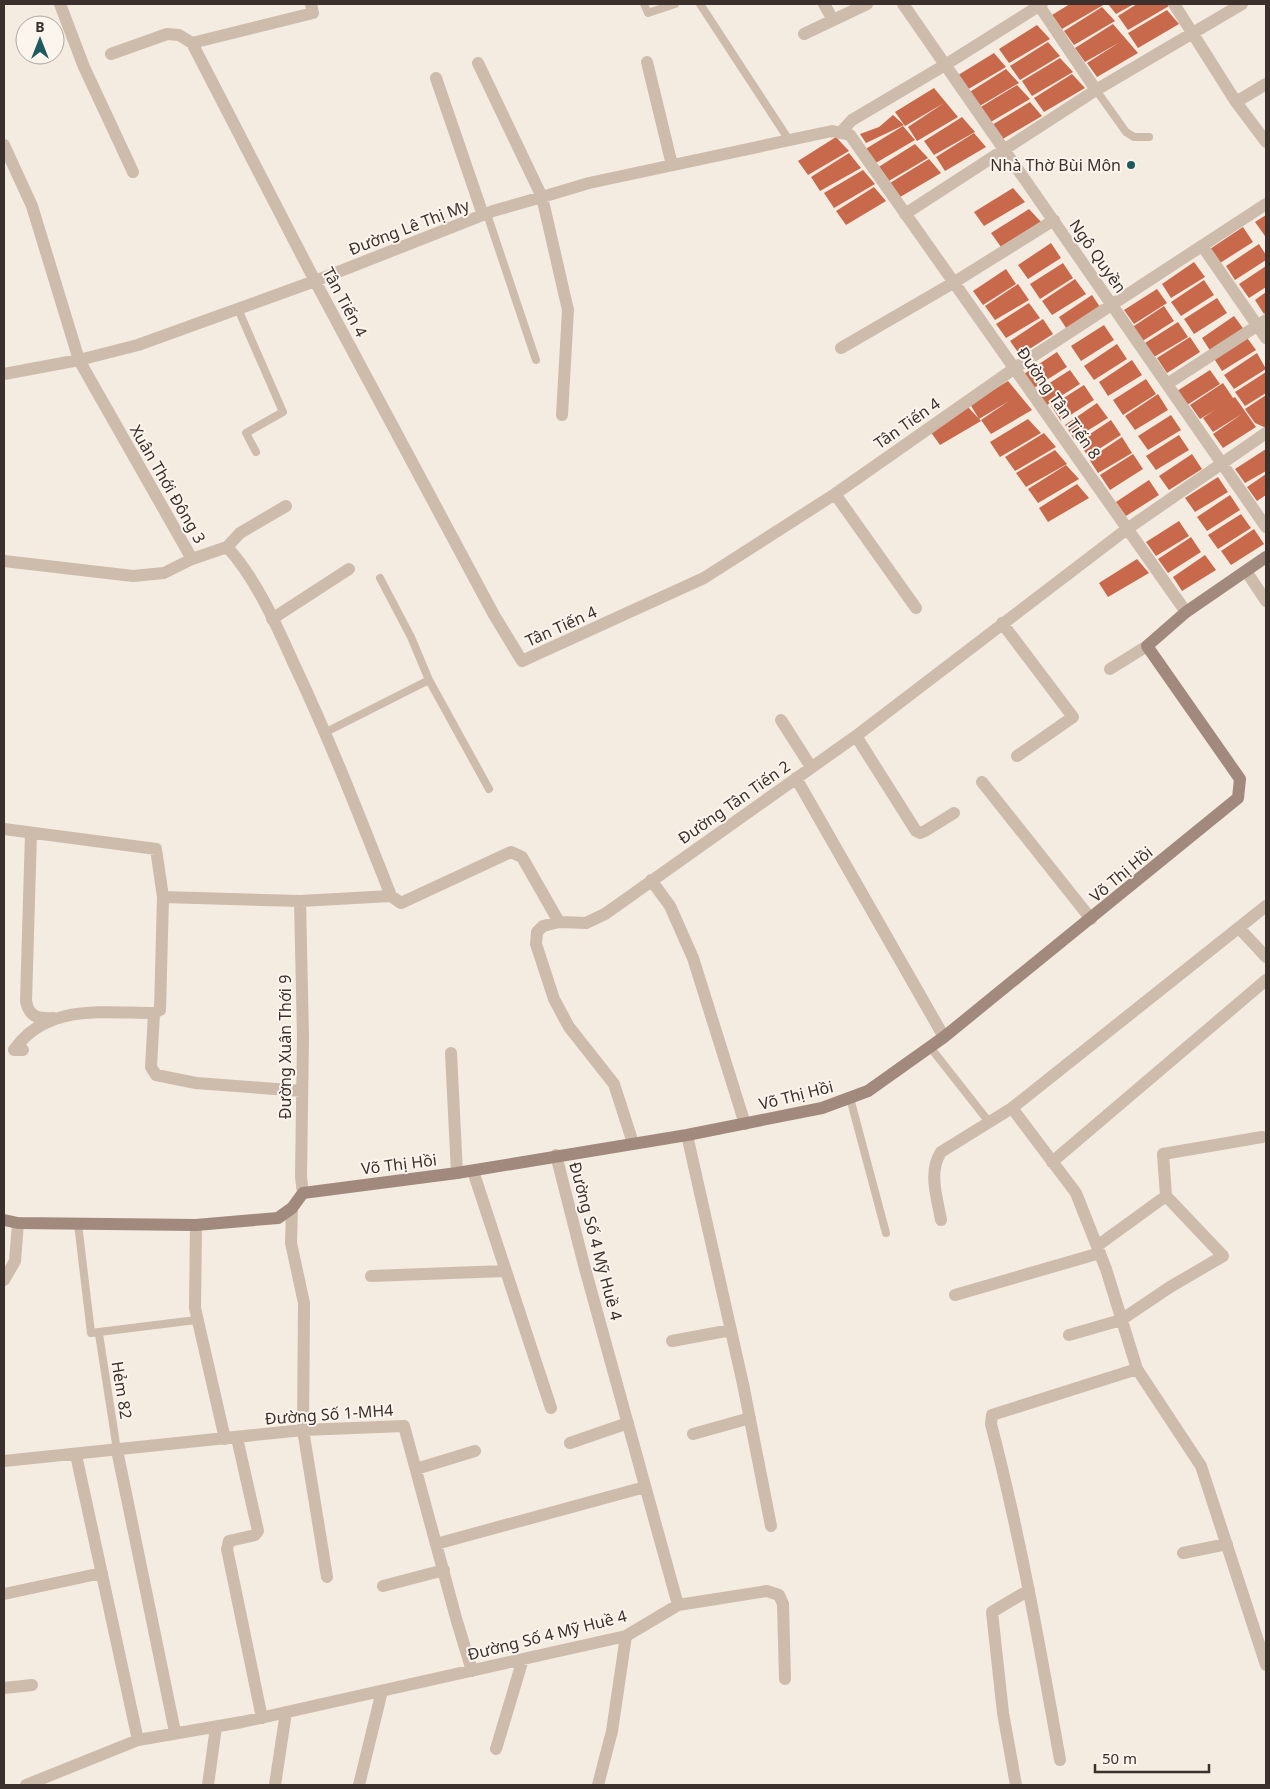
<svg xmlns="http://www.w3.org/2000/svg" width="1270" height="1789" font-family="'Noto Sans',sans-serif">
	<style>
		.building { fill: #c8694b }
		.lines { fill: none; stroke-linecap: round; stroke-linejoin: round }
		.lane { stroke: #cdbbac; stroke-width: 8 }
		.street { stroke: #cdbbac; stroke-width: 12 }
		.secondary { stroke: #a18a7d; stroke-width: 12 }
		.poi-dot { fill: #1f5a5e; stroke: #fbf5ee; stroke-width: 2 }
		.labels { text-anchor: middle; stroke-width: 4; stroke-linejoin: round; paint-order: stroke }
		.poi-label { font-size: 16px; fill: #3b302b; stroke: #fbf5ee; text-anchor: end }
		.street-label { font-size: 16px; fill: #3b302b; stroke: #fbf5ee }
	</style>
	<rect width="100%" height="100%" fill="#f4ebe1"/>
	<path class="building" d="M 1070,4 L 1105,4 L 1062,29 L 1052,15 Z
		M 1108,4 L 1134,4 L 1116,14 Z
		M 1137,4 L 1166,4 L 1169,6 L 1128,30 L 1118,16 Z
		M 1102,7 L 1115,21 L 1074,45 L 1064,31 Z
		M 1167,10 L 1179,24 L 1138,48 L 1128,33 Z
		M 1113,24 L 1138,53 L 1097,77 L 1087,63 L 1120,42 L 1085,62 L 1075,48 Z
		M 1037,25 L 1050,39 L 1009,63 L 999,49 Z
		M 1048,42 L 1060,56 L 1020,80 L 1010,66 Z
		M 994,53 L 1006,67 L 965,91 L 955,77 Z
		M 1060,58 L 1073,72 L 1032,96 L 1022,81 Z
		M 1006,69 L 1019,83 L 978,107 L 968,93 Z
		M 1072,74 L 1085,88 L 1044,112 L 1034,98 Z
		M 1017,85 L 1030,99 L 989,123 L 979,108 Z
		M 934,88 L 958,117 L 917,141 L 908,127 L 944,103 L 905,126 L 895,112 Z
		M 1030,102 L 1042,116 L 1001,140 L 992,125 Z
		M 893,115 L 904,125 L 866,143 L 860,134 L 879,127 Z
		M 962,117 L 975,132 L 934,155 L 924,141 Z
		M 903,126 L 915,140 L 874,164 L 864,150 Z
		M 974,133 L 986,147 L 945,171 L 936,157 Z
		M 836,137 L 849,151 L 808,175 L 798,161 Z
		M 915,144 L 928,158 L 887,182 L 877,168 Z
		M 849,153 L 861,168 L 820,191 L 811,177 Z
		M 929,159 L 941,173 L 900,197 L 890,183 Z
		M 863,170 L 875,184 L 834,208 L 824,193 Z
		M 874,187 L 886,201 L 846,225 L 836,211 Z
		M 1013,188 L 1025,202 L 984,226 L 974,212 Z
		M 1029,209 L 1042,223 L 1001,247 L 991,233 Z
		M 1266,215 L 1266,236 L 1265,236 L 1255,222 Z
		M 1243,227 L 1253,242 L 1220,263 L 1210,249 Z
		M 1051,243 L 1061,258 L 1028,279 L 1018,265 Z
		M 1259,244 L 1266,255 L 1266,260 L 1235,280 L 1226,266 Z
		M 1194,262 L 1205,277 L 1171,298 L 1162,284 Z
		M 1063,263 L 1073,278 L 1040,299 L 1030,284 Z
		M 1266,266 L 1266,287 L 1249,298 L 1239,284 Z
		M 1006,269 L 1016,284 L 983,305 L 973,291 Z
		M 1075,279 L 1086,294 L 1052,315 L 1042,301 Z
		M 1204,280 L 1214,295 L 1181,316 L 1171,302 Z
		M 1018,284 L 1029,300 L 995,320 L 985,306 Z
		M 1157,289 L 1167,303 L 1134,324 L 1124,310 Z
		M 1266,292 L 1266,312 L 1264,314 L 1255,300 Z
		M 1092,295 L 1102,310 L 1068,331 L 1059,317 Z
		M 1217,298 L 1227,313 L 1194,334 L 1184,319 Z
		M 1029,303 L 1040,318 L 1006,338 L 996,324 Z
		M 1164,306 L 1174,321 L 1141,342 L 1131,328 Z
		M 1234,316 L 1245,331 L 1211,352 L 1202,338 Z
		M 1043,319 L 1053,334 L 1020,355 L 1010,341 Z
		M 1178,322 L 1188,337 L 1154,357 L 1145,343 Z
		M 1104,325 L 1114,340 L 1081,361 L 1071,346 Z
		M 1245,335 L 1256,350 L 1222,371 L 1213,357 Z
		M 1190,337 L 1200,352 L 1167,373 L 1157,358 Z
		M 1117,344 L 1127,359 L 1094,380 L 1084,366 Z
		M 1057,352 L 1067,367 L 1034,388 L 1024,374 Z
		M 1257,353 L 1266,369 L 1234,389 L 1224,375 Z
		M 1132,360 L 1142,375 L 1108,396 L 1099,382 Z
		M 1070,370 L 1080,384 L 1047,405 L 1037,391 Z
		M 1210,370 L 1220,384 L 1187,405 L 1177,391 Z
		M 1266,372 L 1266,393 L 1245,406 L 1235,392 Z
		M 1146,379 L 1156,394 L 1123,415 L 1113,400 Z
		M 1008,381 L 1032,410 L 991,434 L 981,420 L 1009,401 L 979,419 L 970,404 Z
		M 1223,383 L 1233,398 L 1235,397 L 1256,427 L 1223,448 L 1213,434 L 1242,414 L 1213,432 L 1203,418 L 1215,410 L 1200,419 L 1190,405 Z
		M 1084,385 L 1094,400 L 1061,421 L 1051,406 Z
		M 1158,394 L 1168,410 L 1135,430 L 1125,416 Z
		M 1266,395 L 1266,428 L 1255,423 L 1245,409 Z
		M 1097,403 L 1108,418 L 1074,439 L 1065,425 Z
		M 968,407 L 981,421 L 940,445 L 930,431 Z
		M 1171,415 L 1181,430 L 1148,450 L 1138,436 Z
		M 1028,419 L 1041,433 L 1000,457 L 990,442 Z
		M 1111,420 L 1121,435 L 1088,456 L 1078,442 Z
		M 1044,433 L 1056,447 L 1015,471 L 1005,457 Z
		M 1179,435 L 1189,450 L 1156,470 L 1146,456 Z
		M 1122,437 L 1132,453 L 1098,473 L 1089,459 Z
		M 1266,449 L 1266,471 L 1245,483 L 1235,469 Z
		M 1055,450 L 1067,464 L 1026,487 L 1016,473 Z
		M 1133,454 L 1143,469 L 1110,490 L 1100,475 Z
		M 1192,454 L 1202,469 L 1169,490 L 1159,476 Z
		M 1066,465 L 1079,479 L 1038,503 L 1028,489 Z
		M 1266,474 L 1266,495 L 1257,501 L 1247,487 Z
		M 1218,477 L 1228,492 L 1195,512 L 1185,498 Z
		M 1149,480 L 1159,495 L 1126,516 L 1116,502 Z
		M 1077,484 L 1089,498 L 1048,522 L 1039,508 Z
		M 1230,495 L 1240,510 L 1207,531 L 1197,517 Z
		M 1241,514 L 1251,528 L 1218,549 L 1208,535 Z
		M 1179,521 L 1189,536 L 1156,556 L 1146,542 Z
		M 1254,529 L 1264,544 L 1231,565 L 1221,551 Z
		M 1191,537 L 1201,552 L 1168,573 L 1158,559 Z
		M 1205,555 L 1216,570 L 1182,591 L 1173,577 Z
		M 1137,559 L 1149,573 L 1108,597 L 1099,583 Z"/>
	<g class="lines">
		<path class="lane" d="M 644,4 L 648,13 L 675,4
			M 700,4 L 789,140
			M 1096,90 L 1126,132 L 1134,137 L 1149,137
			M 487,214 L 536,360
			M 238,309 L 283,412 L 246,433 L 256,452
			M 380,578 L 411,637 L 429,680 L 489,789
			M 326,732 L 429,680
			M 930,1047 L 989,1122
			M 850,1098 L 886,1233
			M 78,1224 L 91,1333 L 196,1320
			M 99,1334 L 117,1450"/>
		<path class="street" d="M 60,4 L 84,67 L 133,172
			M 311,4 L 313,13 L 192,43 L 315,281 L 494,615 L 522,661 L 704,578 L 835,494 L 1015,368 L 1266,204
			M 824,4 L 833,20
			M 903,4 L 1266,527
			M 1038,4 L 1096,90
			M 1174,4 L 1236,102 L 1266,142
			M 804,34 L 867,4
			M 111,54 L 167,34 L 179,35 L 192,43
			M 647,62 L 672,165
			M 478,63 L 542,197 L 568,310 L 562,415
			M 436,78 L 483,215
			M 1236,102 L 1266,84
			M 840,133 L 852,120 L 945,65 L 1042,4
			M 4,145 L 32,206 L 79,360 L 192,559 L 227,547 C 255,577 276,624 293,662 C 329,738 360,817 391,896
			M 905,214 L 1096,90 L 1242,4
			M 1203,247 L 1266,338
			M 841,348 L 953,283 L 1054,220
			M 4,374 L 79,360 L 138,345 L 315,281 L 493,211 L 542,197 L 589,183 L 832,131 L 850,135 L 1186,612
			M 1167,384 L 1266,320
			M 835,494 L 916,608
			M 227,547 L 240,533 L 286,506
			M 4,561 L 133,576 L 164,573 L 192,559
			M 1246,571 L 1266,601
			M 272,619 L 349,569
			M 1002,623 L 1073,717 L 1017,756
			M 1110,669 L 1147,646
			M 781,720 L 811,767
			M 856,736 L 916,831 L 920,833 L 925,831 L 954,813
			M 796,778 L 944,1037
			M 982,782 L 1091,919
			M 4,829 L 156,849 L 163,897 L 300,901 L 391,896 L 401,903 L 511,852 L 522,857 L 559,922
			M 31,833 L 26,1001 C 29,1017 38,1019 53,1018
			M 651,880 L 670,906 L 693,958 L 745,1124
			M 300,901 L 303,1036 L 301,1177 L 303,1193
			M 1266,906 L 1012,1108 L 1076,1193 L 1106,1269 L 1137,1369 L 1201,1466 L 1266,1665
			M 1239,928 L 1266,957
			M 154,1013 L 151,1067 L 156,1075 L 196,1083 L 302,1091
			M 23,1050 L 14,1050 C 46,1003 104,1013 154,1013 L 160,1010 L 163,897
			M 451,1053 L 457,1173
			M 687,1135 L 743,1384 L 771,1526
			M 633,1143 L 614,1084 L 569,1027 L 554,999 L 536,944 L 537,932 L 543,926 L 559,922 L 586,923 L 605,914 L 856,736 L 1127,529 L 1266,433
			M 1052,1162 L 1266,980
			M 473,1171 L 551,1408
			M 1166,1196 L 1163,1154 L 1262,1137
			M 292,1208 L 291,1243 L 304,1303 L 303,1430 L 327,1577
			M 941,1220 C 937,1197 928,1172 941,1152 L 1012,1108
			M 196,1225 L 195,1308 L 225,1439
			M 371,1276 L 505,1271
			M 4,1280 L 15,1261 L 18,1223
			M 955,1295 L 1100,1253
			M 1069,1335 L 1121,1320 L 1170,1287 L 1223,1256 L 1166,1196 L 1097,1246
			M 672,1341 L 731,1330
			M 693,1434 L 750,1418
			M 237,1438 L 258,1531 L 255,1535 L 229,1541 L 227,1549 L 262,1718
			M 570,1443 L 628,1423
			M 117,1450 L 175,1732
			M 76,1455 L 138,1740
			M 4,1461 L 303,1430 L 404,1426 L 456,1618 L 472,1671
			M 416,1469 L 475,1451
			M 436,1544 L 645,1487
			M 1183,1553 L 1227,1544
			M 383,1586 L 444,1570
			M 4,1594 L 102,1573
			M 678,1605 L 767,1591 L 779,1595 L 783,1604 L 785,1679
			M 4,1688 L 32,1685
			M 496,1749 L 523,1659
			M 1060,1760 C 1040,1647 1020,1535 991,1424 L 992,1415 L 1137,1369
			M 26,1785 L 138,1740 L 242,1722 L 626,1636 L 678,1605 L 584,1265 L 556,1155
			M 208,1785 L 216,1727
			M 275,1785 L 286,1712
			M 359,1785 L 382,1691
			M 598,1785 L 612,1731 L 626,1636
			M 1016,1785 L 1003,1713 L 992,1612 L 1029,1590"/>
		<path class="secondary" d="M 4,1220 L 18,1223 L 196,1225 L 278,1218 L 292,1208 L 303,1193 L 457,1173 L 687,1135 L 822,1108 L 868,1091 L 944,1037 L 1238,798 L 1240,779 L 1147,646 L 1186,612 L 1266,557"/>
	</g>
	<circle class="poi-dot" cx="1131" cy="165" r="5"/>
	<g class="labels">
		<g class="poi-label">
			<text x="1121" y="171">Nhà Thờ Bùi Môn</text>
		</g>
		<g class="street-label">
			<text transform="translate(409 227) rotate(-21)" y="6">Đường Lê Thị My</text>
			<text transform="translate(1098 256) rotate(55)" y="6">Ngô Quyền</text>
			<text transform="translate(345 302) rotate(62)" y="6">Tân Tiến 4</text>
			<text transform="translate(1059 403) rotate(55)" y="6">Đường Tân Tiến 8</text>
			<text transform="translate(907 423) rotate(-35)" y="6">Tân Tiến 4</text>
			<text transform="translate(168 484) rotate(60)" y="6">Xuân Thới Đông 3</text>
			<text transform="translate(561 626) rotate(-24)" y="6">Tân Tiến 4</text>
			<text transform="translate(734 802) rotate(-35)" y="6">Đường Tân Tiến 2</text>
			<text transform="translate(1121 874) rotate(-40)" y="6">Võ Thị Hồi</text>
			<text transform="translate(285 1047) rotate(-90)" y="6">Đường Xuân Thới 9</text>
			<text transform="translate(796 1095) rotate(-14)" y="6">Võ Thị Hồi</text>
			<text transform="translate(399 1164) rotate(-7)" y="6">Võ Thị Hồi</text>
			<text transform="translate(596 1241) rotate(75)" y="6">Đường Số 4 Mỹ Huề 4</text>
			<text transform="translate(122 1390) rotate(81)" y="6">Hẻm 82</text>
			<text transform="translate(329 1414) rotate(-4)" y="6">Đường Số 1-MH4</text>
			<text transform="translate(547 1635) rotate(-14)" y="6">Đường Số 4 Mỹ Huề 4</text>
		</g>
	</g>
	<rect width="1270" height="1789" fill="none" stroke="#3b302b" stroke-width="10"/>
	<g transform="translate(40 40)"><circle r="24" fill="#fbf5ee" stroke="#aea6a0"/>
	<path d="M0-4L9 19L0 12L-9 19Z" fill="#1f5a5e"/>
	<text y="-8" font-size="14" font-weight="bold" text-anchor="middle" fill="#3b302b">B</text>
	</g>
	<path d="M1095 1764v8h114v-8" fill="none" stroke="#3b302b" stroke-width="2.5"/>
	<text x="1102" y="1764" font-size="15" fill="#3b302b" stroke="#fbf5ee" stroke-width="4" paint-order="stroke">50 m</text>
</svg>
